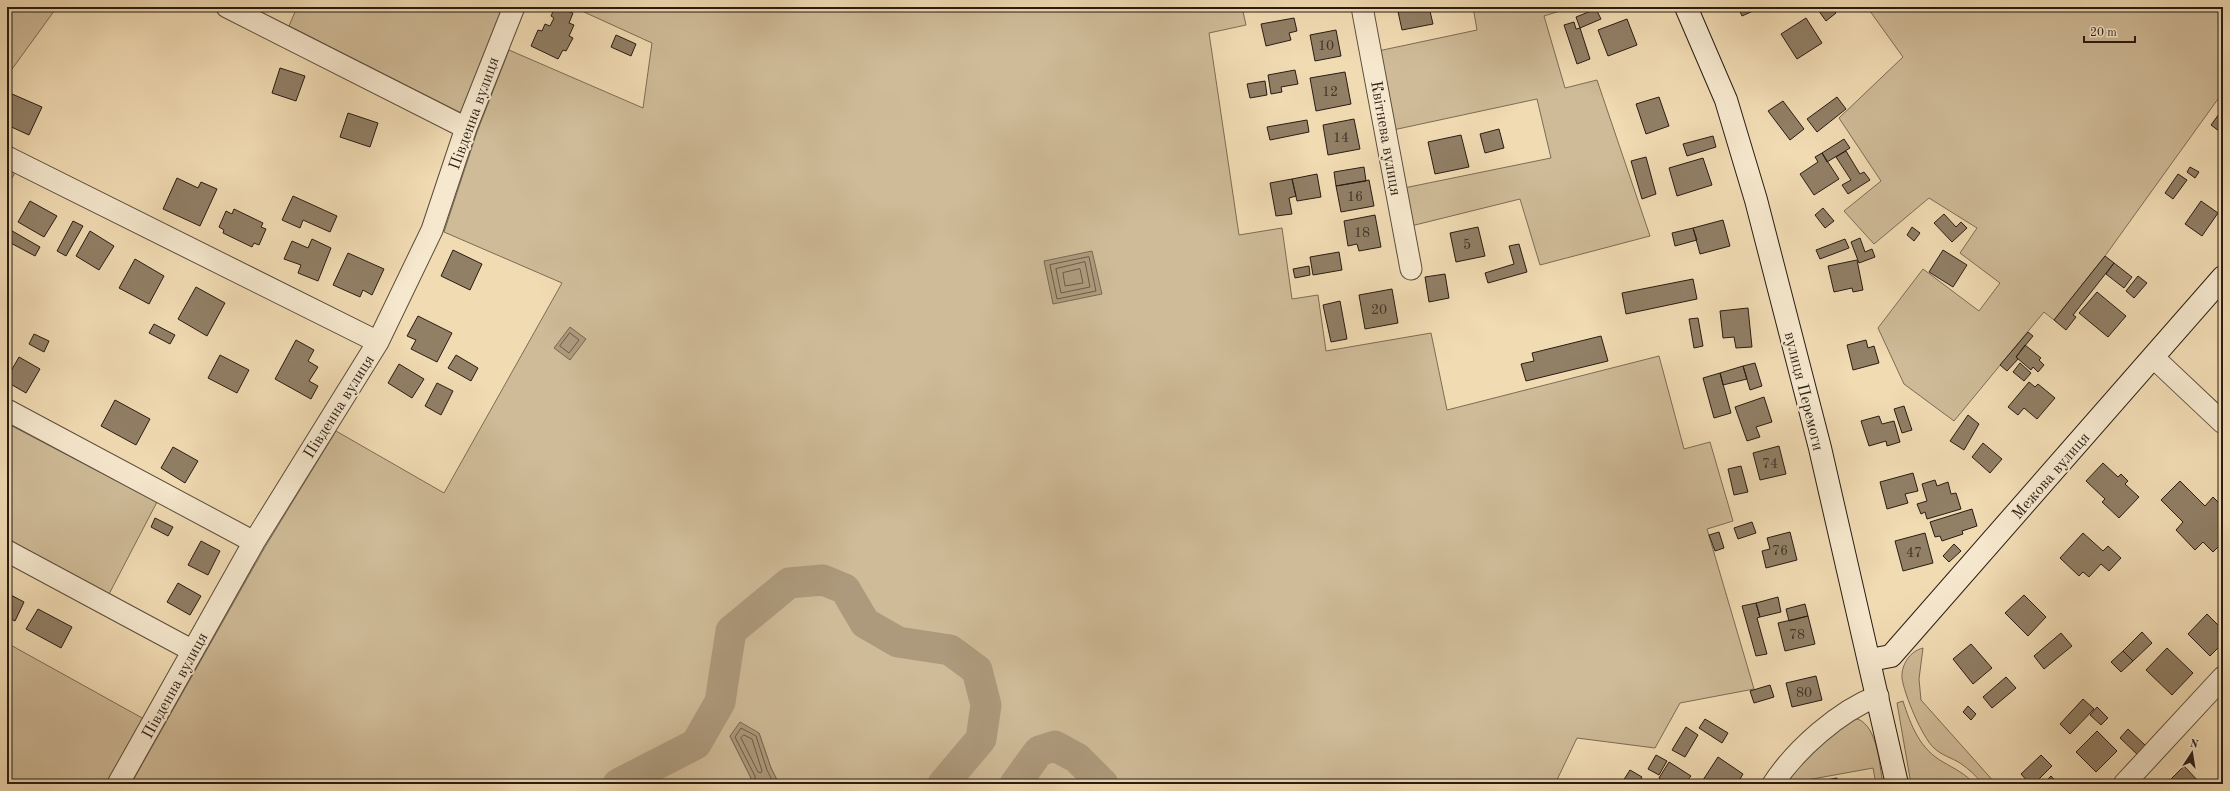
<svg xmlns="http://www.w3.org/2000/svg" width="2230" height="791" font-family="'Old Standard TT',serif">
	<style>
		.green { fill: #cfbb98; stroke: #7c6c55 }
		.water { fill: #ad9a7c; stroke: #786852 }
		.lines { fill: none; stroke-linecap: round; stroke-linejoin: round }
		.shore { stroke: #6b5b47; stroke-width: 1 }
		.river { stroke: #ad9a7c; stroke-width: 31 }
		.building { fill: #917f66; stroke: #291c12 }
		.street-casing { stroke: #5b4c3a; stroke-width: 23 }
		.secondary-casing { stroke: #291c12; stroke-width: 24 }
		.street { stroke: #f6e8ce; stroke-width: 21 }
		.secondary { stroke: #f6e8ce; stroke-width: 22 }
		.labels { text-anchor: middle; stroke-width: 4; stroke-linejoin: round; paint-order: stroke }
		.number-label { font-size: 14px; fill: #433527 }
		.street-label { font-size: 16px; fill: #291c12; stroke: #f6e8ce }
	</style>
	<rect width="100%" height="100%" fill="#f1dbb3"/>
	<filter id="stains"><feTurbulence type="fractalNoise" baseFrequency=".005" numOctaves="4"/><feColorMatrix values="0 0 0 0 .2 0 0 0 0 .09 0 0 0 0 .02 0 0 0 .5 -.17"/></filter>
	<radialGradient id="worn" r=".72"><stop offset=".6" stop-color="#630" stop-opacity="0"/><stop offset="1" stop-color="#630" stop-opacity=".3"/></radialGradient>
	<path class="green" d="M 7,7 L 57,7 L 7,76 Z
		M 297,7 L 505,7 L 463,114 L 289,26 Z
		M 573,7 L 1242,7 L 1246,25 L 1209,33 L 1239,235 L 1282,228 L 1292,299 L 1318,295 L 1326,351 L 1431,333 L 1447,410 L 1659,356 L 1684,449 L 1710,442 L 1733,521 L 1707,529 L 1754,689 L 1680,703 L 1655,748 L 1577,738 L 1555,784 L 779,784 L 771,768 L 759,733 L 730,736 L 751,778 L 751,784 L 131,784 L 265,547 L 336,431 L 444,493 L 562,283 L 444,232 L 477,132 L 509,50 L 643,108 L 652,43 Z
		M 1473,7 L 1562,7 L 1563,10 L 1544,16 L 1565,88 L 1597,80 L 1650,236 L 1540,265 L 1520,199 L 1411,226 L 1404,188 L 1551,158 L 1537,99 L 1393,130 L 1378,51 L 1477,30 Z
		M 1867,7 L 2223,7 L 2223,92 L 2105,256 L 2054,320 L 2044,312 L 1954,421 L 1904,384 L 1878,328 L 1923,269 L 1979,311 L 2000,283 L 1960,253 L 1977,228 L 1929,198 L 1874,244 L 1844,211 L 1881,181 L 1839,118 L 1903,57 Z
		M 7,168 L 15,173 L 7,186 Z
		M 10,425 L 157,502 L 108,596 L 7,542 L 7,430 Z
		M 7,643 L 144,719 L 108,784 L 7,784 Z
		M 1923,648 L 1919,679 L 1921,700 L 1996,784 L 1983,784 C 1976,776 1969,769 1960,763 C 1952,758 1941,755 1934,748 C 1922,737 1904,694 1902,678 C 1901,665 1910,651 1923,648 Z
		M 1903,701 C 1911,726 1920,749 1943,762 C 1955,769 1966,774 1974,784 L 1911,784 L 1897,703 Z
		M 1858,719 C 1878,728 1879,764 1883,784 L 1876,784 L 1873,768 L 1785,784 L 1806,751 L 1850,720 Z"/>
	<path class="water" d="M 1092,251 L 1102,294 L 1053,304 L 1044,261 Z
		M 570,327 L 586,339 L 570,360 L 554,348 Z
		M 740,722 L 759,733 L 771,768 L 779,784 L 751,784 L 751,778 L 730,736 Z"/>
	<g class="lines">
		<path class="shore" d="M 1089,257 L 1096,291 L 1057,299 L 1050,265 Z
			M 1085,262 L 1090,287 L 1061,293 L 1056,269 Z
			M 1080,269 L 1083,283 L 1065,286 L 1063,273 Z
			M 570,333 L 579,340 L 569,353 L 560,346 Z
			M 744,735 L 752,739 L 762,771 L 761,773 L 758,772 L 741,738 Z
			M 755,784 L 755,776 L 735,737 L 741,728 L 756,736 L 767,770 L 774,784"/>
		<path class="river" d="M 618,784 L 696,744 L 720,702 L 731,631 L 789,583 L 823,580 L 845,589 L 865,623 L 898,642 L 950,650 L 977,670 L 986,705 L 981,739 L 943,784
			M 1015,784 L 1039,751 L 1055,746 L 1077,758 L 1103,784"/>
	</g>
	<path class="building" d="M 555,7 L 573,13 L 569,23 L 574,25 L 569,36 L 573,38 L 566,51 L 563,50 L 558,59 L 531,46 L 538,30 L 542,31 L 545,24 L 550,26 L 554,18 L 551,16 Z
		M 1274,7 L 1287,7 L 1288,8 L 1275,11 Z
		M 1397,7 L 1429,7 L 1433,24 L 1402,30 Z
		M 1738,7 L 1762,7 L 1742,16 Z
		M 1816,7 L 1832,7 L 1836,13 L 1826,21 Z
		M 1596,9 L 1601,19 L 1580,28 L 1576,17 Z
		M 1294,18 L 1297,31 L 1289,33 L 1291,40 L 1266,46 L 1261,24 Z
		M 1806,18 L 1822,43 L 1797,59 L 1781,34 Z
		M 1627,19 L 1637,45 L 1608,56 L 1598,30 Z
		M 1574,22 L 1576,29 L 1580,28 L 1590,59 L 1577,64 L 1564,25 Z
		M 1336,30 L 1341,56 L 1315,61 L 1310,35 Z
		M 616,35 L 636,44 L 631,56 L 611,47 Z
		M 280,68 L 305,76 L 296,101 L 272,93 Z
		M 1295,70 L 1298,84 L 1281,87 L 1282,92 L 1271,94 L 1268,75 Z
		M 1345,72 L 1351,104 L 1316,111 L 1310,78 Z
		M 1265,81 L 1267,95 L 1250,98 L 1247,84 Z
		M 12,94 L 42,107 L 29,135 L 7,125 L 7,104 Z
		M 1659,97 L 1669,126 L 1646,134 L 1636,104 Z
		M 1837,97 L 1846,109 L 1817,132 L 1807,119 Z
		M 1783,101 L 1804,129 L 1790,140 L 1768,111 Z
		M 348,113 L 378,123 L 370,147 L 340,137 Z
		M 2219,114 L 2223,117 L 2223,126 L 2219,131 L 2211,125 Z
		M 1354,119 L 1360,149 L 1328,155 L 1323,125 Z
		M 1307,120 L 1309,132 L 1270,140 L 1267,127 Z
		M 1499,129 L 1504,148 L 1485,153 L 1480,134 Z
		M 1461,135 L 1469,167 L 1435,174 L 1428,142 Z
		M 1713,136 L 1716,147 L 1687,156 L 1683,144 Z
		M 1844,139 L 1850,148 L 1827,162 L 1822,153 Z
		M 1846,151 L 1860,174 L 1864,172 L 1870,180 L 1848,194 L 1842,185 L 1851,180 L 1836,157 Z
		M 1822,153 L 1839,179 L 1814,195 L 1800,174 L 1818,162 L 1815,157 Z
		M 1646,157 L 1656,194 L 1642,199 L 1631,161 Z
		M 1703,158 L 1712,185 L 1677,196 L 1669,168 Z
		M 1364,167 L 1366,181 L 1336,186 L 1334,172 Z
		M 2190,167 L 2199,172 L 2195,178 L 2187,172 Z
		M 1317,174 L 1321,197 L 1297,201 L 1292,179 Z
		M 2178,174 L 2187,180 L 2173,199 L 2165,193 Z
		M 177,178 L 198,188 L 201,182 L 217,189 L 200,226 L 163,209 Z
		M 1292,179 L 1296,196 L 1289,198 L 1292,214 L 1276,216 L 1270,183 Z
		M 1369,180 L 1374,206 L 1341,212 L 1336,186 Z
		M 293,196 L 337,216 L 330,232 L 303,220 L 300,228 L 282,220 Z
		M 30,201 L 57,216 L 44,237 L 18,222 Z
		M 2201,201 L 2218,213 L 2202,236 L 2185,224 Z
		M 1823,208 L 1834,221 L 1825,228 L 1815,215 Z
		M 234,209 L 263,223 L 261,227 L 266,229 L 259,245 L 254,243 L 252,247 L 223,233 L 224,230 L 219,227 L 226,211 L 232,214 Z
		M 1944,214 L 1956,227 L 1961,222 L 1967,228 L 1952,242 L 1934,223 Z
		M 1375,215 L 1381,247 L 1359,251 L 1357,244 L 1348,246 L 1344,221 Z
		M 1723,220 L 1730,246 L 1700,254 L 1693,228 Z
		M 73,221 L 83,226 L 66,256 L 57,251 Z
		M 1478,227 L 1485,256 L 1456,262 L 1450,233 Z
		M 1912,227 L 1920,233 L 1914,241 L 1907,235 Z
		M 7,228 L 40,247 L 35,256 L 7,241 Z
		M 1693,228 L 1697,240 L 1675,246 L 1672,233 Z
		M 90,231 L 114,246 L 99,270 L 76,256 Z
		M 1860,238 L 1865,252 L 1872,249 L 1875,257 L 1859,263 L 1851,242 Z
		M 312,239 L 331,248 L 318,281 L 298,273 L 301,265 L 284,259 L 292,241 L 308,248 Z
		M 1845,239 L 1849,248 L 1820,259 L 1816,250 Z
		M 1519,244 L 1527,272 L 1488,283 L 1485,273 L 1514,264 L 1509,246 Z
		M 453,250 L 482,264 L 470,290 L 441,276 Z
		M 1943,250 L 1967,265 L 1953,287 L 1929,272 Z
		M 1339,252 L 1342,270 L 1313,275 L 1310,257 Z
		M 348,253 L 384,269 L 372,295 L 363,290 L 360,297 L 333,285 Z
		M 2105,256 L 2114,263 L 2073,315 L 2076,317 L 2066,330 L 2054,320 Z
		M 135,259 L 164,276 L 149,304 L 119,288 Z
		M 1857,260 L 1863,290 L 1853,292 L 1852,288 L 1834,292 L 1828,266 Z
		M 2114,263 L 2132,277 L 2124,288 L 2106,274 Z
		M 1309,266 L 1310,275 L 1295,278 L 1293,269 Z
		M 1445,274 L 1449,298 L 1429,302 L 1425,277 Z
		M 2138,276 L 2147,283 L 2134,298 L 2126,291 Z
		M 1693,279 L 1697,299 L 1626,314 L 1622,293 Z
		M 196,287 L 225,303 L 207,336 L 178,319 Z
		M 1392,289 L 1398,323 L 1365,329 L 1359,295 Z
		M 2097,292 L 2126,316 L 2108,337 L 2079,313 Z
		M 1340,301 L 1347,339 L 1331,342 L 1323,305 Z
		M 1748,308 L 1752,347 L 1736,348 L 1734,337 L 1723,338 L 1720,311 Z
		M 418,316 L 452,333 L 437,362 L 411,349 L 416,340 L 407,336 Z
		M 1698,318 L 1703,346 L 1694,348 L 1689,319 Z
		M 154,324 L 175,335 L 170,344 L 149,333 Z
		M 2028,332 L 2033,336 L 2016,357 L 2018,359 L 2007,371 L 2000,365 Z
		M 34,334 L 49,341 L 44,352 L 29,344 Z
		M 1601,336 L 1608,361 L 1526,381 L 1521,364 L 1534,361 L 1532,353 Z
		M 296,340 L 314,350 L 308,361 L 318,367 L 309,381 L 318,386 L 311,399 L 275,379 Z
		M 1866,340 L 1868,348 L 1874,346 L 1879,363 L 1853,370 L 1847,345 Z
		M 2025,345 L 2041,358 L 2039,360 L 2044,365 L 2038,372 L 2033,367 L 2031,370 L 2016,357 Z
		M 220,355 L 249,370 L 237,393 L 208,378 Z
		M 456,355 L 478,368 L 471,381 L 448,368 Z
		M 19,357 L 40,369 L 26,393 L 7,382 L 7,378 Z
		M 1755,363 L 1762,386 L 1750,390 L 1743,366 Z
		M 2020,363 L 2031,373 L 2024,381 L 2013,372 Z
		M 399,364 L 424,379 L 412,398 L 388,383 Z
		M 1743,366 L 1747,379 L 1723,385 L 1720,373 Z
		M 1720,373 L 1731,413 L 1714,418 L 1703,378 Z
		M 2029,382 L 2035,387 L 2038,384 L 2055,398 L 2037,419 L 2024,408 L 2018,415 L 2008,407 Z
		M 437,383 L 453,391 L 441,415 L 425,406 Z
		M 1764,397 L 1772,422 L 1756,427 L 1760,437 L 1747,441 L 1735,407 Z
		M 115,400 L 150,419 L 136,445 L 101,426 Z
		M 1904,406 L 1912,430 L 1902,433 L 1894,409 Z
		M 1968,415 L 1979,424 L 1964,450 L 1950,441 Z
		M 1879,416 L 1882,424 L 1894,421 L 1900,442 L 1887,446 L 1886,441 L 1869,446 L 1861,421 Z
		M 1983,443 L 2002,459 L 1990,473 L 1972,457 Z
		M 1779,446 L 1786,474 L 1760,480 L 1753,453 Z
		M 173,447 L 198,461 L 185,483 L 161,468 Z
		M 2103,463 L 2118,477 L 2121,474 L 2128,481 L 2125,484 L 2139,497 L 2119,518 L 2102,502 L 2105,499 L 2086,481 Z
		M 1741,466 L 1748,492 L 1734,495 L 1728,469 Z
		M 1913,473 L 1918,491 L 1905,494 L 1908,503 L 1887,509 L 1880,482 Z
		M 1935,480 L 1937,486 L 1948,482 L 1951,494 L 1956,493 L 1961,509 L 1927,519 L 1925,512 L 1921,514 L 1917,504 L 1927,501 L 1922,484 Z
		M 2180,481 L 2205,506 L 2213,497 L 2223,507 L 2223,542 L 2213,552 L 2203,542 L 2195,550 L 2176,530 L 2183,522 L 2161,500 Z
		M 1972,509 L 1977,526 L 1962,531 L 1963,534 L 1942,541 L 1940,536 L 1935,537 L 1930,522 Z
		M 155,518 L 173,527 L 168,536 L 151,527 Z
		M 1752,522 L 1756,533 L 1738,539 L 1734,528 Z
		M 1719,532 L 1724,548 L 1715,551 L 1709,535 Z
		M 1790,532 L 1797,560 L 1766,568 L 1762,551 L 1770,549 L 1767,538 Z
		M 1925,533 L 1933,563 L 1903,571 L 1895,541 Z
		M 2083,533 L 2103,551 L 2108,546 L 2121,558 L 2109,571 L 2101,564 L 2089,577 L 2083,572 L 2079,576 L 2060,558 Z
		M 201,541 L 220,551 L 208,575 L 188,565 Z
		M 1954,544 L 1961,551 L 1949,562 L 1943,556 Z
		M 178,583 L 201,596 L 190,615 L 167,602 Z
		M 7,593 L 24,602 L 15,621 L 7,617 Z
		M 2024,595 L 2046,617 L 2028,636 L 2005,613 Z
		M 1778,597 L 1781,612 L 1760,617 L 1756,603 Z
		M 1756,603 L 1760,617 L 1757,618 L 1767,654 L 1756,656 L 1742,606 Z
		M 1805,604 L 1808,616 L 1789,621 L 1786,609 Z
		M 38,609 L 72,627 L 61,648 L 26,629 Z
		M 2207,614 L 2223,630 L 2223,639 L 2220,642 L 2222,644 L 2210,656 L 2188,634 Z
		M 1808,616 L 1815,644 L 1785,651 L 1778,623 Z
		M 2142,632 L 2152,643 L 2133,661 L 2123,651 Z
		M 2061,633 L 2072,646 L 2044,669 L 2034,656 Z
		M 1971,644 L 1992,668 L 1973,684 L 1953,659 Z
		M 2167,648 L 2193,673 L 2172,695 L 2146,670 Z
		M 2123,651 L 2133,661 L 2121,672 L 2111,662 Z
		M 1816,676 L 1822,700 L 1792,707 L 1786,683 Z
		M 2006,677 L 2016,688 L 1992,708 L 1983,697 Z
		M 1770,685 L 1774,697 L 1754,703 L 1750,691 Z
		M 2083,699 L 2094,709 L 2070,734 L 2060,724 Z
		M 1968,706 L 1976,714 L 1971,720 L 1963,712 Z
		M 2097,707 L 2108,718 L 2101,725 L 2090,715 Z
		M 1705,719 L 1728,733 L 1722,743 L 1699,728 Z
		M 1686,727 L 1698,735 L 1685,757 L 1672,750 Z
		M 2128,729 L 2146,746 L 2138,755 L 2120,738 Z
		M 2097,731 L 2117,751 L 2096,772 L 2076,752 Z
		M 1656,755 L 1667,761 L 1659,775 L 1648,769 Z
		M 2041,755 L 2052,766 L 2034,784 L 2030,784 L 2021,774 Z
		M 1718,757 L 1743,774 L 1737,784 L 1709,784 L 1703,780 Z
		M 1669,762 L 1691,776 L 1686,782 L 1689,784 L 1669,784 L 1659,778 Z
		M 2184,766 L 2201,784 L 2166,784 Z
		M 1630,770 L 1642,777 L 1638,784 L 1627,784 L 1623,781 Z
		M 2051,776 L 2058,784 L 2043,784 Z
		M 1837,778 L 1838,784 L 1805,784 Z"/>
	<g class="lines">
		<g class="street-casing">
			<path id="street" d="M 227,7 L 466,128
				M 1362,7 L 1411,269
				M 7,157 L 378,342
				M 2153,357 L 2223,423
				M 7,410 L 254,542
				M 7,551 L 193,651
				M 118,784 L 254,542 L 378,342 L 432,230 L 466,128 L 514,7
				M 1773,784 C 1796,749 1839,711 1878,696
				M 2124,784 L 2223,677"/>
		</g>
		<g class="secondary-casing">
			<path id="secondary" d="M 1686,7 L 1726,100 L 1756,200 L 1820,448 L 1897,784
				M 1870,660 L 1891,656 L 2223,277"/>
		</g>
		<use href="#street" class="street"/>
		<use href="#secondary" class="secondary"/>
	</g>
	<g class="labels">
		<g class="number-label">
			<text x="1326" y="50">10</text>
			<text x="1330" y="96">12</text>
			<text x="1341" y="142">14</text>
			<text x="1355" y="201">16</text>
			<text x="1362" y="237">18</text>
			<text x="1467" y="249">5</text>
			<text x="1379" y="314">20</text>
			<text x="1770" y="468">74</text>
			<text x="1780" y="555">76</text>
			<text x="1914" y="557">47</text>
			<text x="1797" y="639">78</text>
			<text x="1804" y="697">80</text>
		</g>
		<g class="street-label">
			<text transform="translate(473 113) rotate(-70)" y="6">Південна вулиця</text>
			<text transform="translate(1387 138) rotate(80)" y="6">Квітнева вулиця</text>
			<text transform="translate(1805 391) rotate(76)" y="6">вулиця Перемоги</text>
			<text transform="translate(338 406) rotate(-58)" y="6">Південна вулиця</text>
			<text transform="translate(2050 475) rotate(-49)" y="6">Межова вулиця</text>
			<text transform="translate(174 685) rotate(-61)" y="6">Південна вулиця</text>
		</g>
	</g>
	<rect width="2230" height="791" fill="none" stroke="#f1dbb3" stroke-width="24"/>
	<rect x="8" y="8" width="2214" height="775" fill="none" stroke="#291c12" stroke-width="2"/>
	<rect x="12" y="12" width="2206" height="767" fill="none" stroke="#291c12"/>
	<g transform="translate(2192 753) rotate(12)" stroke="#f6e8ce" stroke-width="3" paint-order="stroke">
	<path d="M0-3L7 15L0 10L-7 15Z" fill="#291c12"/>
	<text y="-6" font-size="11" font-weight="bold" text-anchor="middle" fill="#291c12">N</text>
	</g>
	<path d="M2084 36v6h51v-6" fill="none" stroke="#291c12" stroke-width="2"/>
	<text x="2090" y="36" font-size="12" fill="#291c12" stroke="#f6e8ce" stroke-width="3" paint-order="stroke">20 m</text>
	<rect width="100%" height="100%" filter="url(#stains)"/>
	<rect width="100%" height="100%" fill="url(#worn)"/>
</svg>
